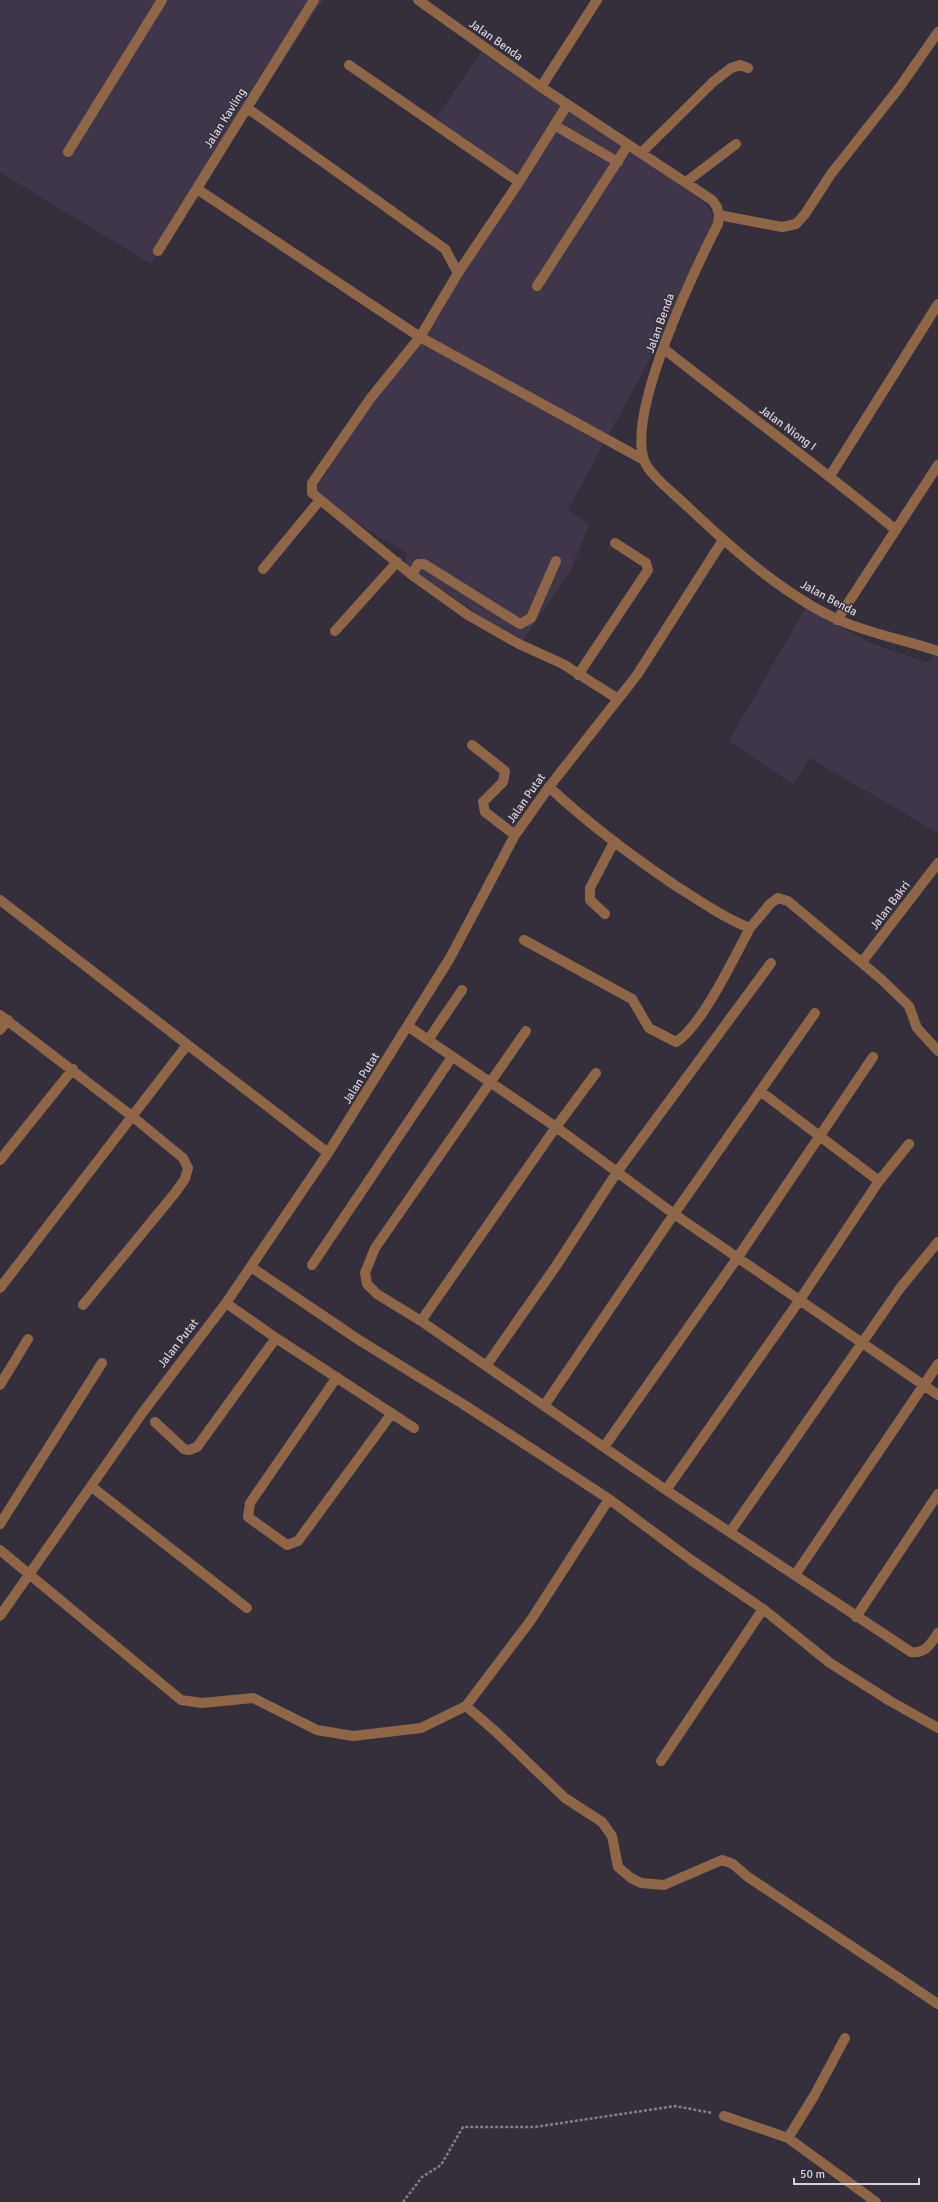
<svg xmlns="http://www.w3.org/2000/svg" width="938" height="2202" font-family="Signika,sans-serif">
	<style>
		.built { fill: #3f3649 }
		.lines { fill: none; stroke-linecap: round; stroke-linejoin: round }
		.path { stroke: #827e88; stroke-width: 2.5; stroke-dasharray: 3 2; stroke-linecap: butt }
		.minor { stroke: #8d6648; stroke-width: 10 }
		.labels { text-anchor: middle; stroke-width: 3; stroke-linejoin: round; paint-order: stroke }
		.street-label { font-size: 12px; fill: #d4d1d9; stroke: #352f3c }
	</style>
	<rect width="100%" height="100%" fill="#352f3c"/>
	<path class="built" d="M 0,0 L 323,0 L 151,264 L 0,172 Z
		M 485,46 L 705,203 L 718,224 L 674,315 L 568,510 L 589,524 L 570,572 L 521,643 L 405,565 L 407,553 L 311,496 L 516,178 L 436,118 Z
		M 806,607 L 870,643 L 929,663 L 938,648 L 938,833 L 810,758 L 793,784 L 729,741 Z"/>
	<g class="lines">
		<path class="path" d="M 403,2202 L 422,2177 L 441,2165 L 463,2127 L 535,2127 L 675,2106 L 712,2113"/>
		<path class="minor" d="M 418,0 L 541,87 L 712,200 L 717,207 L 719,215 L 718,224 C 694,271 627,411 644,460 C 649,475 676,495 688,507 C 730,547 785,596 839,620 C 871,634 905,640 938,651
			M 349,65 L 519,182
			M 541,87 L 597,0
			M 567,105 L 519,182 L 458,273 L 420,337 L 644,460
			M 247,108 L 445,249 L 458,273
			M 554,125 L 618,162
			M 68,152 L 162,0
			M 641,153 L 713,82 L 731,68 L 740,65 L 748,68
			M 686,182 L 736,144
			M 197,189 L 420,337 L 370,399 L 312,483 L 312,493 L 412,575 L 468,615 L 519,644 L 563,664 L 618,699
			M 719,215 L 782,227 L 796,224 L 805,214 L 831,174 L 899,88 L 938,32
			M 158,251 L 314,0
			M 537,286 L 628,145
			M 663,348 C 741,410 820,467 896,530
			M 830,476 L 938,304
			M 263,569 L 320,500
			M 412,575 L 418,564 L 424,564 L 520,624 L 531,618 L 556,561
			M 837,620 L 938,465
			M 335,631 L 397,562
			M 578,675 L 648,570 L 646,563 L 615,543
			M 472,745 L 505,771 L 503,782 L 483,802 L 485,812 L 515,835
			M 549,787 C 589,824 630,855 676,886 C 700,901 724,918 750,928 L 770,904 L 778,898 L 788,901 L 881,979 L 909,1006 L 917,1028 L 938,1051
			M 0,900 L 328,1153
			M 605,914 L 590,900 L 590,888 L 614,842
			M 524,940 L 632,999 L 649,1028 L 676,1042 C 702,1026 735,956 750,928
			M 862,962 L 938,863
			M 0,1015 L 133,1117 L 183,1158 L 188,1168 L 185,1179 L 175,1193 L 83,1305
			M 409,1027 L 556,1127 L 674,1214 L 938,1395
			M 0,1030 L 8,1020
			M 526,1031 L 375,1248 L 365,1273 L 367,1284 L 377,1294 L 421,1321 L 666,1490 L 911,1652 C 925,1654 931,1644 938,1633
			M 428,1040 L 462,990
			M 760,1091 L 879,1181
			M 0,1160 L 73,1069
			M 312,1265 L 452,1057
			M 251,1267 L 359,1340 L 466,1406 L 609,1499 L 691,1560 L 763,1609 L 830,1663 L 890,1701 L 938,1728
			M 0,1288 L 187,1045
			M 226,1303 L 276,1338 L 414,1428
			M 421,1321 L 556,1127 L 596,1073
			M 486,1366 L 556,1266 L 617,1172 L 771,963
			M 337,1377 L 250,1503 L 248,1517 L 287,1545 L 298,1541 L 392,1413
			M 0,1385 L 28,1339
			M 544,1406 L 674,1214 L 815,1013
			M 155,1422 L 184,1449 L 189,1450 L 197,1447 L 276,1338
			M 604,1447 L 738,1257 L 873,1057
			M 92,1487 L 247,1608
			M 666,1490 L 799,1301 L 879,1181 L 909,1144
			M 0,1524 L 102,1363
			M 730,1532 L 901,1287 L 938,1242
			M 0,1550 L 181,1700 L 202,1703 L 253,1698 L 317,1730 L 353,1736 L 421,1728 L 466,1706 L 531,1620 L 609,1499
			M 795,1575 L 938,1364
			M 0,1616 L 143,1412 L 226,1303 L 328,1153 L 450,958 L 515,835 L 549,787 L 637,675 L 723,540
			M 856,1617 L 938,1494
			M 466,1706 L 495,1731 L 565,1798 L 602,1822 L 612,1836 L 618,1867 L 631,1878 L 641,1883 L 664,1885 L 722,1860 L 733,1864 L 748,1877 L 938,2004
			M 661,1761 L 763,1609
			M 724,2116 L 788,2138 L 876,2202
			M 788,2138 L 814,2096 L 845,2038"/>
	</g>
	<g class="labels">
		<g class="street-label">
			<text transform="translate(496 40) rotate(35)" y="4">Jalan Benda</text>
			<text transform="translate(225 118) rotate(-58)" y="4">Jalan Kavling</text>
			<text transform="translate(660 323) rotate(-70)" y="4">Jalan Benda</text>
			<text transform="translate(788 428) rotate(36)" y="4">Jalan Niong I</text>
			<text transform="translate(829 598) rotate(28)" y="4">Jalan Benda</text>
			<text transform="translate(526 798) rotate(-55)" y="4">Jalan Putat</text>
			<text transform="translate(890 905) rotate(-53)" y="4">Jalan Bakri</text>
			<text transform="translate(361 1078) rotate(-58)" y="4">Jalan Putat</text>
			<text transform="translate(178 1343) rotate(-52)" y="4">Jalan Putat</text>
		</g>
	</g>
	<path d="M794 2178v6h125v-6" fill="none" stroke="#d4d1d9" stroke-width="2"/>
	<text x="800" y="2178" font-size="12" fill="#d4d1d9" stroke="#352f3c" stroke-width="3" paint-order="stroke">50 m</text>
</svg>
